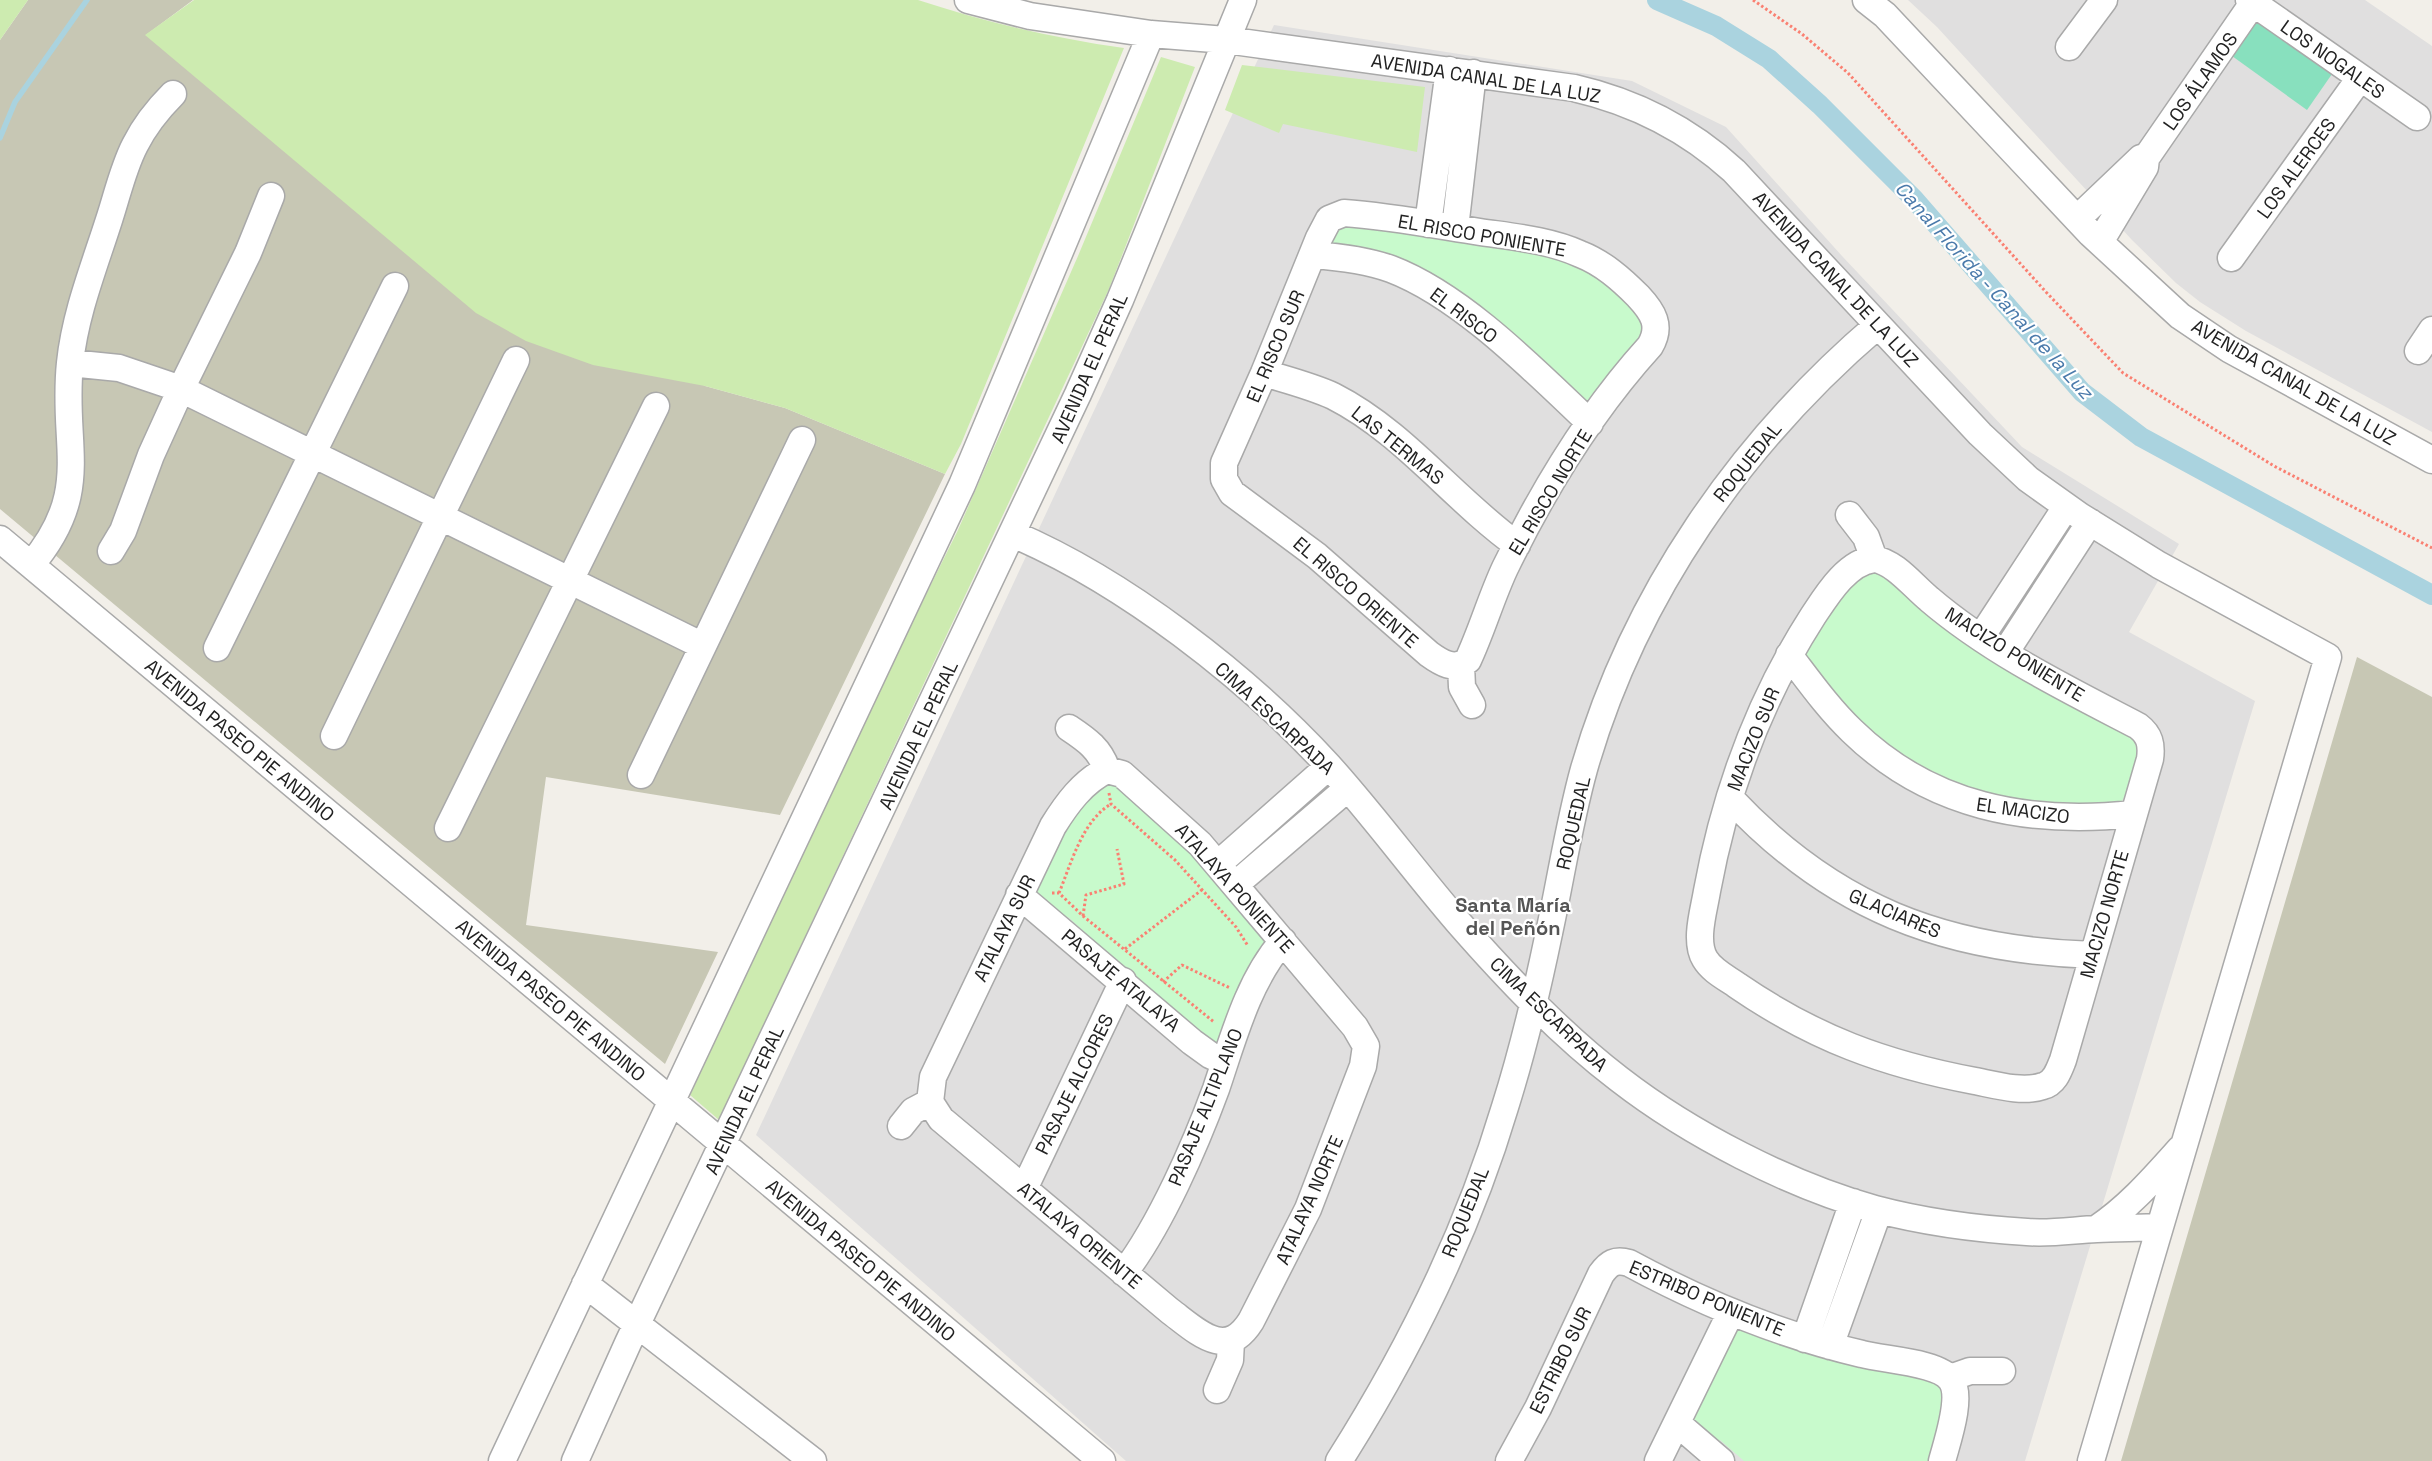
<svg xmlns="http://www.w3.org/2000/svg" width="2432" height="1461" font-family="'Space Grotesk',sans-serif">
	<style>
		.residential { fill: #e0dfdf }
		.construction { fill: #c7c7b4 }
		.grass { fill: #cdebb0 }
		.park { fill: #c8facc }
		.pitch { fill: #88e0be }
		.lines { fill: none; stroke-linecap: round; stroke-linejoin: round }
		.stream { stroke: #aad3df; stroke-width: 5.5 }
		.canal { stroke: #aad3df; stroke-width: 20 }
		.minor-casing { stroke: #a9a9a9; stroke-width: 29 }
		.path { stroke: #fa8072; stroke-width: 3; stroke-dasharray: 2.5 2.5; stroke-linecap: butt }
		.minor { stroke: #fff; stroke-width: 26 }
		.labels { text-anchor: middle; stroke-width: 4.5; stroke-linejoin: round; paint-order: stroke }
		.street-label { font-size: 19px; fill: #222; stroke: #fff }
		.water-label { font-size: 20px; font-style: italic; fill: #4a7aab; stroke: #fff }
		.neighbourhood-label { font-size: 20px; font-weight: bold; fill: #555; stroke: #fff }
	</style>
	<rect width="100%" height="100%" fill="#f2efe9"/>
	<path class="residential" d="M 1908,0 L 2365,0 L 2432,46 L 2432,432 L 2246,331 L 2200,302 L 2176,283 L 2132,240 L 1937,27 Z
		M 1274,25 L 1632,81 L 1726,127 L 1842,256 L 2022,447 L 2179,544 L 2129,632 L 2255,701 L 2025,1461 L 1126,1461 L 756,1135 Z"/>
	<path class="construction" d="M 28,0 L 193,0 L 146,35 L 705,386 L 785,408 L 945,474 L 780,815 L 546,777 L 526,925 L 718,952 L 665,1064 L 0,509 L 0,40 Z
		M 2357,657 L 2432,697 L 2432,1461 L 2121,1461 Z"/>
	<path class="grass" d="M 0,0 L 28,0 L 0,40 Z
		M 194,0 L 918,0 C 985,22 1053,38 1124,48 L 961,444 L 945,474 L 785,408 L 705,386 L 593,365 L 526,341 L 476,313 L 145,35 Z
		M 1161,57 L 1195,67 L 1109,289 L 719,1120 L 690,1095 L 824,800 L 958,530 L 1078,256 Z
		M 1242,65 L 1425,87 L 1417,152 L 1283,124 L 1279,133 L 1225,110 Z"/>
	<path class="park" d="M 1349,226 L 1534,252 L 1574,263 L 1610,286 L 1640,317 L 1643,327 L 1640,337 L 1587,407 L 1518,345 L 1330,245 L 1337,230 Z
		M 1867,572 L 1878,573 L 1930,615 L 2133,739 C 2142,750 2130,792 2121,802 L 2073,807 L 1984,795 L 1919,768 L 1861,726 L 1805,659 C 1807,632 1845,588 1867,572 Z
		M 1106,783 L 1117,786 L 1205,866 L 1267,943 L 1224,1049 L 1212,1048 L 1068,917 L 1062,922 L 1033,893 L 1066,830 L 1085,802 Z
		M 1734,1325 L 1856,1365 L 1930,1379 L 1939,1383 L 1944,1399 L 1930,1461 L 1744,1461 L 1720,1440 L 1716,1446 L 1696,1428 L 1689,1414 Z"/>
	<path class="pitch" d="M 2258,20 L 2332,74 L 2307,110 L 2232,56 Z"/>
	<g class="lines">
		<path class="stream" d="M 0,138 L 15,102 L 87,0"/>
		<path class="canal" d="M 1657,0 L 1716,26 L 1769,59 L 1820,105 L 1914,199 L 2082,392 L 2141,437 L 2432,595"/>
		<g class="minor-casing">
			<path id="minor" d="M 968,0 L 1030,16 L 1151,34 L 1226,40 L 1574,88 C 1635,102 1687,128 1734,171 L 1980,434 L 2028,479 L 2080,516 L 2159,565 L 2328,657 L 2091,1461
				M 1866,0 L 1885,15 L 2091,234 L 2180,316 L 2229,349 L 2432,460
				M 2249,0 L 2417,117
				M 2069,47 L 2104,0
				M 1344,213 C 1389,216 1435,225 1480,232 C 1514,237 1549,240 1580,254 C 1603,263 1621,279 1638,296 C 1653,312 1662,326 1650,346 C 1591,411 1543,490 1505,568 C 1491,598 1482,630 1468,660 C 1455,672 1440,662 1429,654 L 1317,556 L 1232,493 L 1224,479 L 1224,463 L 1264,373 L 1319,238 L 1329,219 Z
				M 2077,219 L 2141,158
				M 1428,224 L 1449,70
				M 1455,228 L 1473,73
				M 2100,242 L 2145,167 L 2146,158 L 2253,3
				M 1313,255 C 1340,257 1366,260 1391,269 C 1462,296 1535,371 1590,423
				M 2231,258 L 2360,78
				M 2418,351 L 2432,330
				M 70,363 L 119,368 L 181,389 L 703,646
				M 1264,373 C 1287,380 1311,386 1333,396 C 1404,432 1453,499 1517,545
				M 1849,515 L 1866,537 L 1874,559
				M 1013,534 C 1125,582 1246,676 1328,765 C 1374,816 1414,871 1458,922 C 1507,978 1560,1034 1619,1079 C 1690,1134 1789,1185 1875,1209 C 1924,1222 1977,1229 2027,1232 C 2051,1234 2074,1230 2097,1229 C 2118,1228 2139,1228 2160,1227
				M 0,539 L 1102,1461
				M 111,551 L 123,531 L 151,455 L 181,389 L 248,253 L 271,196
				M 1874,559 C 1895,562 1913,586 1929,599 C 1991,652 2067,689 2138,726 C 2150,735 2152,745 2150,759 L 2063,1060 C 2059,1070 2055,1083 2043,1086 C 2023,1093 1995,1085 1975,1081 C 1884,1064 1814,1038 1738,986 C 1727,978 1712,971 1705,959 C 1694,941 1704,910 1707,891 C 1725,793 1759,700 1813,616 C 1827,595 1847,562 1874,559 Z
				M 31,565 C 94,490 61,447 70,363 C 75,314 94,267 109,220 C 117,196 123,168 135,145 C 145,125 158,109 173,94
				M 1981,637 L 2066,507
				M 217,648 L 395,286
				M 2005,653 L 2090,522
				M 1789,655 C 1809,681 1828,708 1852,731 C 1930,807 2028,825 2133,814
				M 1461,665 L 1462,687 L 1472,705
				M 1069,728 C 1087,740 1100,749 1107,770
				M 334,736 L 516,360
				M 1107,770 L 1122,774 L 1200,844 L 1355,1027 L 1366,1046 L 1363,1066 L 1308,1209 L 1251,1321 C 1226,1361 1198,1332 1170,1311 L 941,1119 L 930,1102 L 933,1077 L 1053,826 C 1066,805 1083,781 1107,770 Z
				M 641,775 L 802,440
				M 1730,798 C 1833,908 1944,950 2093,955
				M 448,828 L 656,406
				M 1218,864 L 1329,766
				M 1236,884 L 1348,788
				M 1019,895 L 1192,1042 L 1210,1055 L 1225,1062
				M 901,1126 L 913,1111 L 930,1102
				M 1025,1187 L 1123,981
				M 2096,1229 C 2128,1208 2154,1178 2180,1149
				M 1124,1273 C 1161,1224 1195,1146 1216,1089 C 1233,1039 1248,981 1283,941
				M 585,1284 L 813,1461
				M 1805,1339 L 1853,1202
				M 1830,1346 L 1879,1210
				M 1950,1378 L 1970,1371 L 2002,1371
				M 1217,1390 L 1230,1360 L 1231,1341
				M 1678,1424 L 1721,1461
				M 502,1461 L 962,485 L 1151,34
				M 575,1461 L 628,1343 L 1078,394 L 1120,300 L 1243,0
				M 1339,1461 C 1408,1352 1468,1231 1505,1107 C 1523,1050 1537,991 1549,933 C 1561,878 1569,823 1584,769 C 1634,595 1741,442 1878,325
				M 1509,1461 L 1538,1408 L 1601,1274 C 1609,1263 1615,1259 1629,1263 C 1703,1303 1780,1335 1862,1354 C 1884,1360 1939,1362 1951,1380 C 1963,1397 1947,1442 1942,1461
				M 1658,1461 L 1731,1312"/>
		</g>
		<path class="path" d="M 1753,0 L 1802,34 L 1848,73 L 2046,292 L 2123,373 L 2274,466 L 2432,548
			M 1109,793 L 1111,804 L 1175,860 L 1236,927 L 1248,946
			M 1052,893 L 1059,893 L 1083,916 L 1214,1022
			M 1059,893 C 1071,864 1082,821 1111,804
			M 1083,916 L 1086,895 L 1124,884 L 1117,849
			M 1125,949 L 1203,889
			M 1163,982 L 1182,965 L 1230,988"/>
		<use href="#minor" class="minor"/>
	</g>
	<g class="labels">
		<g class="street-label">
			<text transform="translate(2333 59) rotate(35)" y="7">LOS NOGALES</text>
			<text transform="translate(1486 78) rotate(9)" y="7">AVENIDA CANAL DE LA LUZ</text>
			<text transform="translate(2200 81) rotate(-55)" y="7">LOS ÁLAMOS</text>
			<text transform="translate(2296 168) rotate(-54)" y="7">LOS ALERCES</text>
			<text transform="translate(1482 235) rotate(10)" y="7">EL RISCO PONIENTE</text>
			<text transform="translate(1836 279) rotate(47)" y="7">AVENIDA CANAL DE LA LUZ</text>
			<text transform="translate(1464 315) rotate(37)" y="7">EL RISCO</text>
			<text transform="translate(1275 346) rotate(-67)" y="7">EL RISCO SUR</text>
			<text transform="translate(1089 368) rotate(-66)" y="7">AVENIDA EL PERAL</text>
			<text transform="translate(2294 382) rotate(30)" y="7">AVENIDA CANAL DE LA LUZ</text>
			<text transform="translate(1398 445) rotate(39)" y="7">LAS TERMAS</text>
			<text transform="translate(1747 462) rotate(-51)" y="7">ROQUEDAL</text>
			<text transform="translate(1550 492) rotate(-59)" y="7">EL RISCO NORTE</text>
			<text transform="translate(1356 592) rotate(41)" y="7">EL RISCO ORIENTE</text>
			<text transform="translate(2015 654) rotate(32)" y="7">MACIZO PONIENTE</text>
			<text transform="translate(1275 718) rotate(43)" y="7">CIMA ESCARPADA</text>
			<text transform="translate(918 735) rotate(-65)" y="7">AVENIDA EL PERAL</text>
			<text transform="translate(1753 739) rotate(-68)" y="7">MACIZO SUR</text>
			<text transform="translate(240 740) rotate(40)" y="7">AVENIDA PASEO PIE ANDINO</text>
			<text transform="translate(2023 810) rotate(8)" y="7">EL MACIZO</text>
			<text transform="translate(1573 823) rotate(-77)" y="7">ROQUEDAL</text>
			<text transform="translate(1235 888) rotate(48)" y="7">ATALAYA PONIENTE</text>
			<text transform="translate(1895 913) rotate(23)" y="7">GLACIARES</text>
			<text transform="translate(2104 914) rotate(-74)" y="7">MACIZO NORTE</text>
			<text transform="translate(1004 928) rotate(-64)" y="7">ATALAYA SUR</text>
			<text transform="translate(1121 980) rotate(40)" y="7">PASAJE ATALAYA</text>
			<text transform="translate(551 1000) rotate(40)" y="7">AVENIDA PASEO PIE ANDINO</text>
			<text transform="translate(1549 1014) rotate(44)" y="7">CIMA ESCARPADA</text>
			<text transform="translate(1074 1084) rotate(-64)" y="7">PASAJE ALCORES</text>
			<text transform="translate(744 1100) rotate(-65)" y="7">AVENIDA EL PERAL</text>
			<text transform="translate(1205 1107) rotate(-68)" y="7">PASAJE ALTIPLANO</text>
			<text transform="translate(1309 1200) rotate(-66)" y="7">ATALAYA NORTE</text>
			<text transform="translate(1465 1212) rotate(-68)" y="7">ROQUEDAL</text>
			<text transform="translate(1080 1235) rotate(40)" y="7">ATALAYA ORIENTE</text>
			<text transform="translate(861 1260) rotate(40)" y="7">AVENIDA PASEO PIE ANDINO</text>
			<text transform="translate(1707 1298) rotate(23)" y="7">ESTRIBO PONIENTE</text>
			<text transform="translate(1560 1360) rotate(-64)" y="7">ESTRIBO SUR</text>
		</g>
		<g class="water-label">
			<text transform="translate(1994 290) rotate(48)" y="7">Canal Florida - Canal de la Luz</text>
		</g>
		<g class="neighbourhood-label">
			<text x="1513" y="912">Santa María<tspan x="1513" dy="23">del Peñón</tspan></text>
		</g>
	</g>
</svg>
